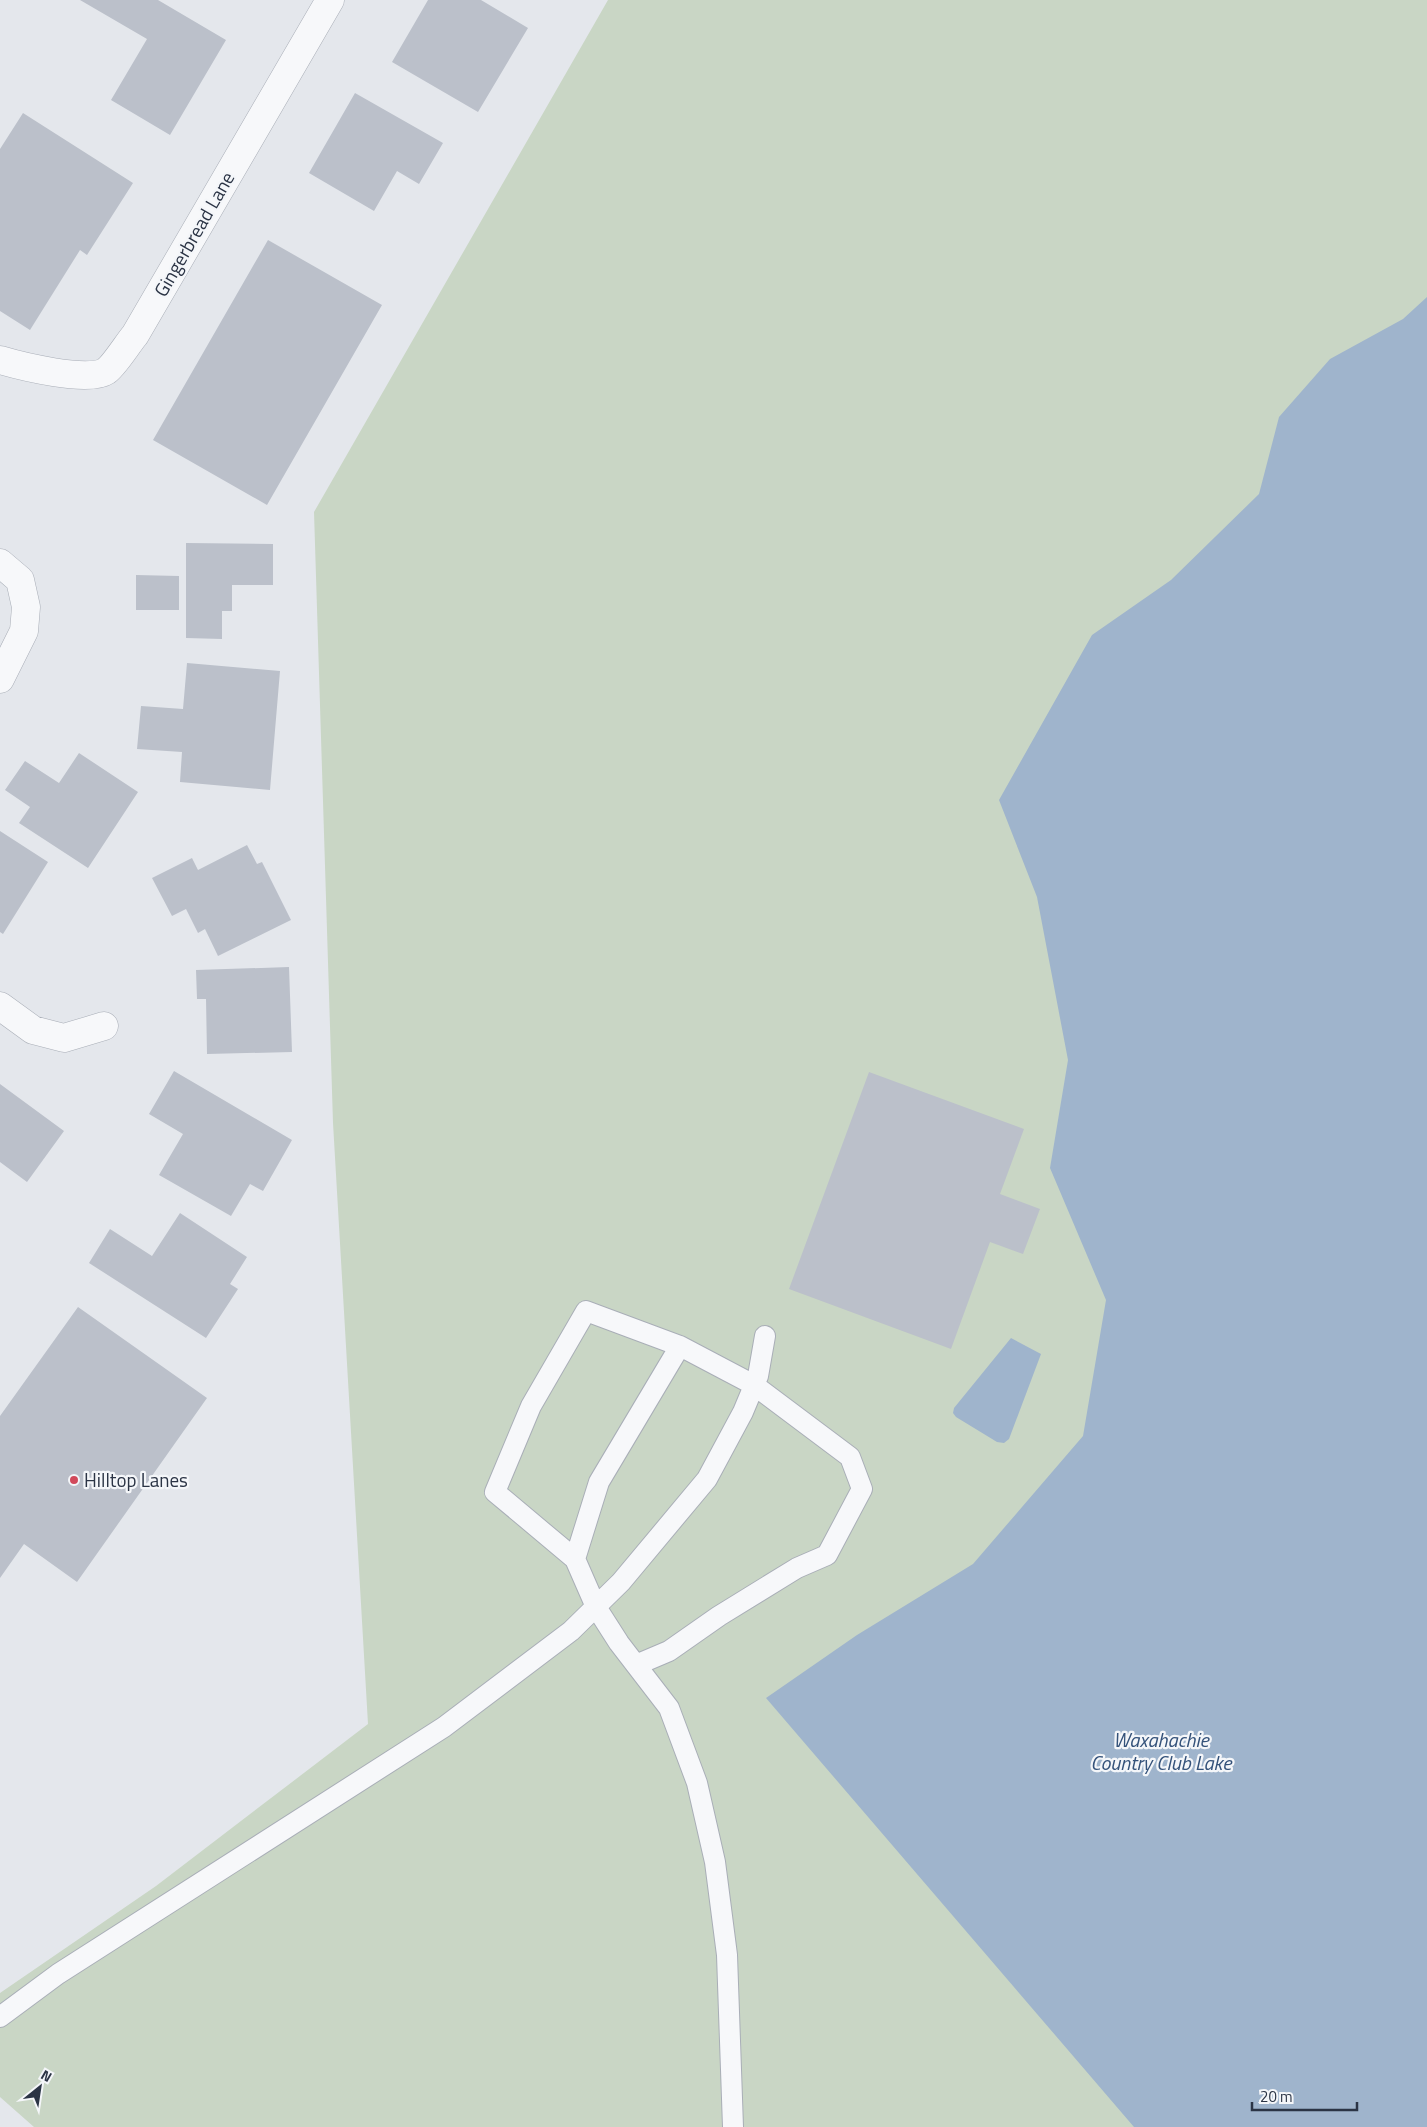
<svg xmlns="http://www.w3.org/2000/svg" width="1427" height="2127" font-family="'Titillium Web',sans-serif">
	<style>
		.green { fill: #c9d6c5 }
		.water { fill: #9fb4cc }
		.building { fill: #bbc0ca }
		.lines { fill: none; stroke-linecap: round; stroke-linejoin: round }
		.lane-casing { stroke: #a9aeb7; stroke-width: 22 }
		.street-casing { stroke: #a9aeb7; stroke-width: 29 }
		.lane { stroke: #f7f8fa; stroke-width: 20 }
		.street { stroke: #f7f8fa; stroke-width: 28 }
		.poi-dot { fill: #d1495b; stroke: #f4f6f9; stroke-width: 2 }
		.labels { text-anchor: middle; stroke-width: 4.5; stroke-linejoin: round; paint-order: stroke }
		.street-label { font-size: 19px; fill: #2b3445; stroke: #f4f6f9 }
		.poi-label { font-size: 19px; fill: #2b3445; stroke: #f4f6f9; text-anchor: start }
		.water-label { font-size: 20px; font-style: italic; fill: #34527a; stroke: #f4f6f9 }
	</style>
	<rect width="100%" height="100%" fill="#e4e7ec"/>
	<path class="green" d="M 608,0 L 1427,0 L 1427,2127 L 34,2127 L 0,2097 L 0,1993 L 156,1886 L 368,1724 L 333,1123 L 314,512 Z"/>
	<path class="water" d="M 1427,297 L 1427,2127 L 1134,2127 L 766,1698 L 857,1635 L 973,1564 L 1083,1436 L 1106,1300 L 1050,1168 L 1068,1060 L 1037,897 L 999,800 L 1092,635 L 1171,580 L 1259,494 L 1279,417 L 1330,359 L 1403,319 Z
		M 1011,1338 L 1041,1354 L 1009,1439 L 1004,1443 L 997,1442 L 956,1417 L 953,1413 L 954,1408 Z"/>
	<path class="building" d="M 80,0 L 158,0 L 226,40 L 170,135 L 111,100 L 147,39 Z
		M 428,0 L 481,0 L 528,28 L 478,112 L 392,62 Z
		M 355,93 L 443,143 L 419,184 L 397,171 L 374,211 L 309,173 Z
		M 23,113 L 133,183 L 87,255 L 80,250 L 30,330 L 0,311 L 0,149 Z
		M 268,240 L 382,305 L 267,505 L 153,440 Z
		M 186,543 L 273,544 L 273,585 L 232,585 L 232,611 L 222,611 L 222,639 L 186,638 Z
		M 136,575 L 179,576 L 179,610 L 136,610 Z
		M 187,663 L 280,671 L 270,790 L 180,782 L 182,752 L 137,749 L 141,706 L 183,709 Z
		M 79,753 L 138,792 L 88,868 L 19,823 L 30,807 L 5,790 L 25,761 L 59,783 Z
		M 0,831 L 48,862 L 3,934 L 0,932 Z
		M 247,845 L 257,864 L 262,862 L 291,920 L 218,956 L 205,929 L 198,933 L 186,909 L 172,916 L 152,878 L 192,858 L 198,870 Z
		M 289,967 L 292,1052 L 207,1054 L 206,999 L 197,999 L 196,970 Z
		M 174,1071 L 292,1140 L 263,1191 L 250,1184 L 231,1216 L 159,1175 L 183,1134 L 149,1114 Z
		M 869,1072 L 1024,1129 L 1000,1194 L 1040,1209 L 1023,1254 L 990,1242 L 951,1349 L 789,1289 Z
		M 0,1084 L 64,1131 L 27,1182 L 0,1162 Z
		M 180,1213 L 247,1257 L 230,1284 L 238,1289 L 206,1338 L 89,1263 L 110,1229 L 152,1256 Z
		M 78,1307 L 207,1398 L 77,1582 L 24,1544 L 0,1578 L 0,1416 Z"/>
	<g class="lines">
		<g class="lane-casing">
			<path id="lane" d="M 575,1559 L 599,1482 L 680,1346
				M 636,1665 L 669,1651 L 719,1616 L 797,1568 L 827,1555 L 862,1489 L 850,1457 L 754,1385 L 680,1346 L 586,1311 L 531,1406 L 495,1492 L 575,1559 L 596,1607 L 619,1643 L 669,1708 L 697,1783 L 715,1862 L 727,1955 L 733,2127
				M 0,2017 L 58,1974 L 444,1727 L 571,1631 L 621,1582 L 707,1479 L 743,1412 L 758,1376 L 765,1336"/>
		</g>
		<g class="street-casing">
			<path id="street" d="M 0,360 C 20,366 89,383 106,371 C 114,366 128,343 135,335 L 330,0
				M 0,563 L 20,580 L 26,607 L 24,631 L 0,679
				M 0,1006 L 33,1030 L 64,1038 L 104,1026"/>
		</g>
		<use href="#lane" class="lane"/>
		<use href="#street" class="street"/>
	</g>
	<circle class="poi-dot" cx="74" cy="1480" r="5"/>
	<g class="labels">
		<g class="street-label">
			<text transform="translate(194 234) rotate(-60)" y="7">Gingerbread Lane</text>
		</g>
		<g class="poi-label">
			<text x="84" y="1487">Hilltop Lanes</text>
		</g>
		<g class="water-label">
			<text x="1161" y="1747">Waxahachie<tspan x="1161" dy="23">Country Club Lake</tspan></text>
		</g>
	</g>
	<g transform="translate(40 2087) rotate(30)" stroke="#f4f6f9" stroke-width="4" paint-order="stroke">
	<path d="M0-4L9 19L0 12L-9 19Z" fill="#2b3445"/>
	<text y="-8" font-size="14" font-weight="bold" text-anchor="middle" fill="#2b3445">N</text>
	</g>
	<path d="M1252 2102v8h105v-8" fill="none" stroke="#2b3445" stroke-width="2.5"/>
	<text x="1260" y="2102" font-size="15" fill="#2b3445" stroke="#f4f6f9" stroke-width="4" paint-order="stroke">20 m</text>
</svg>
